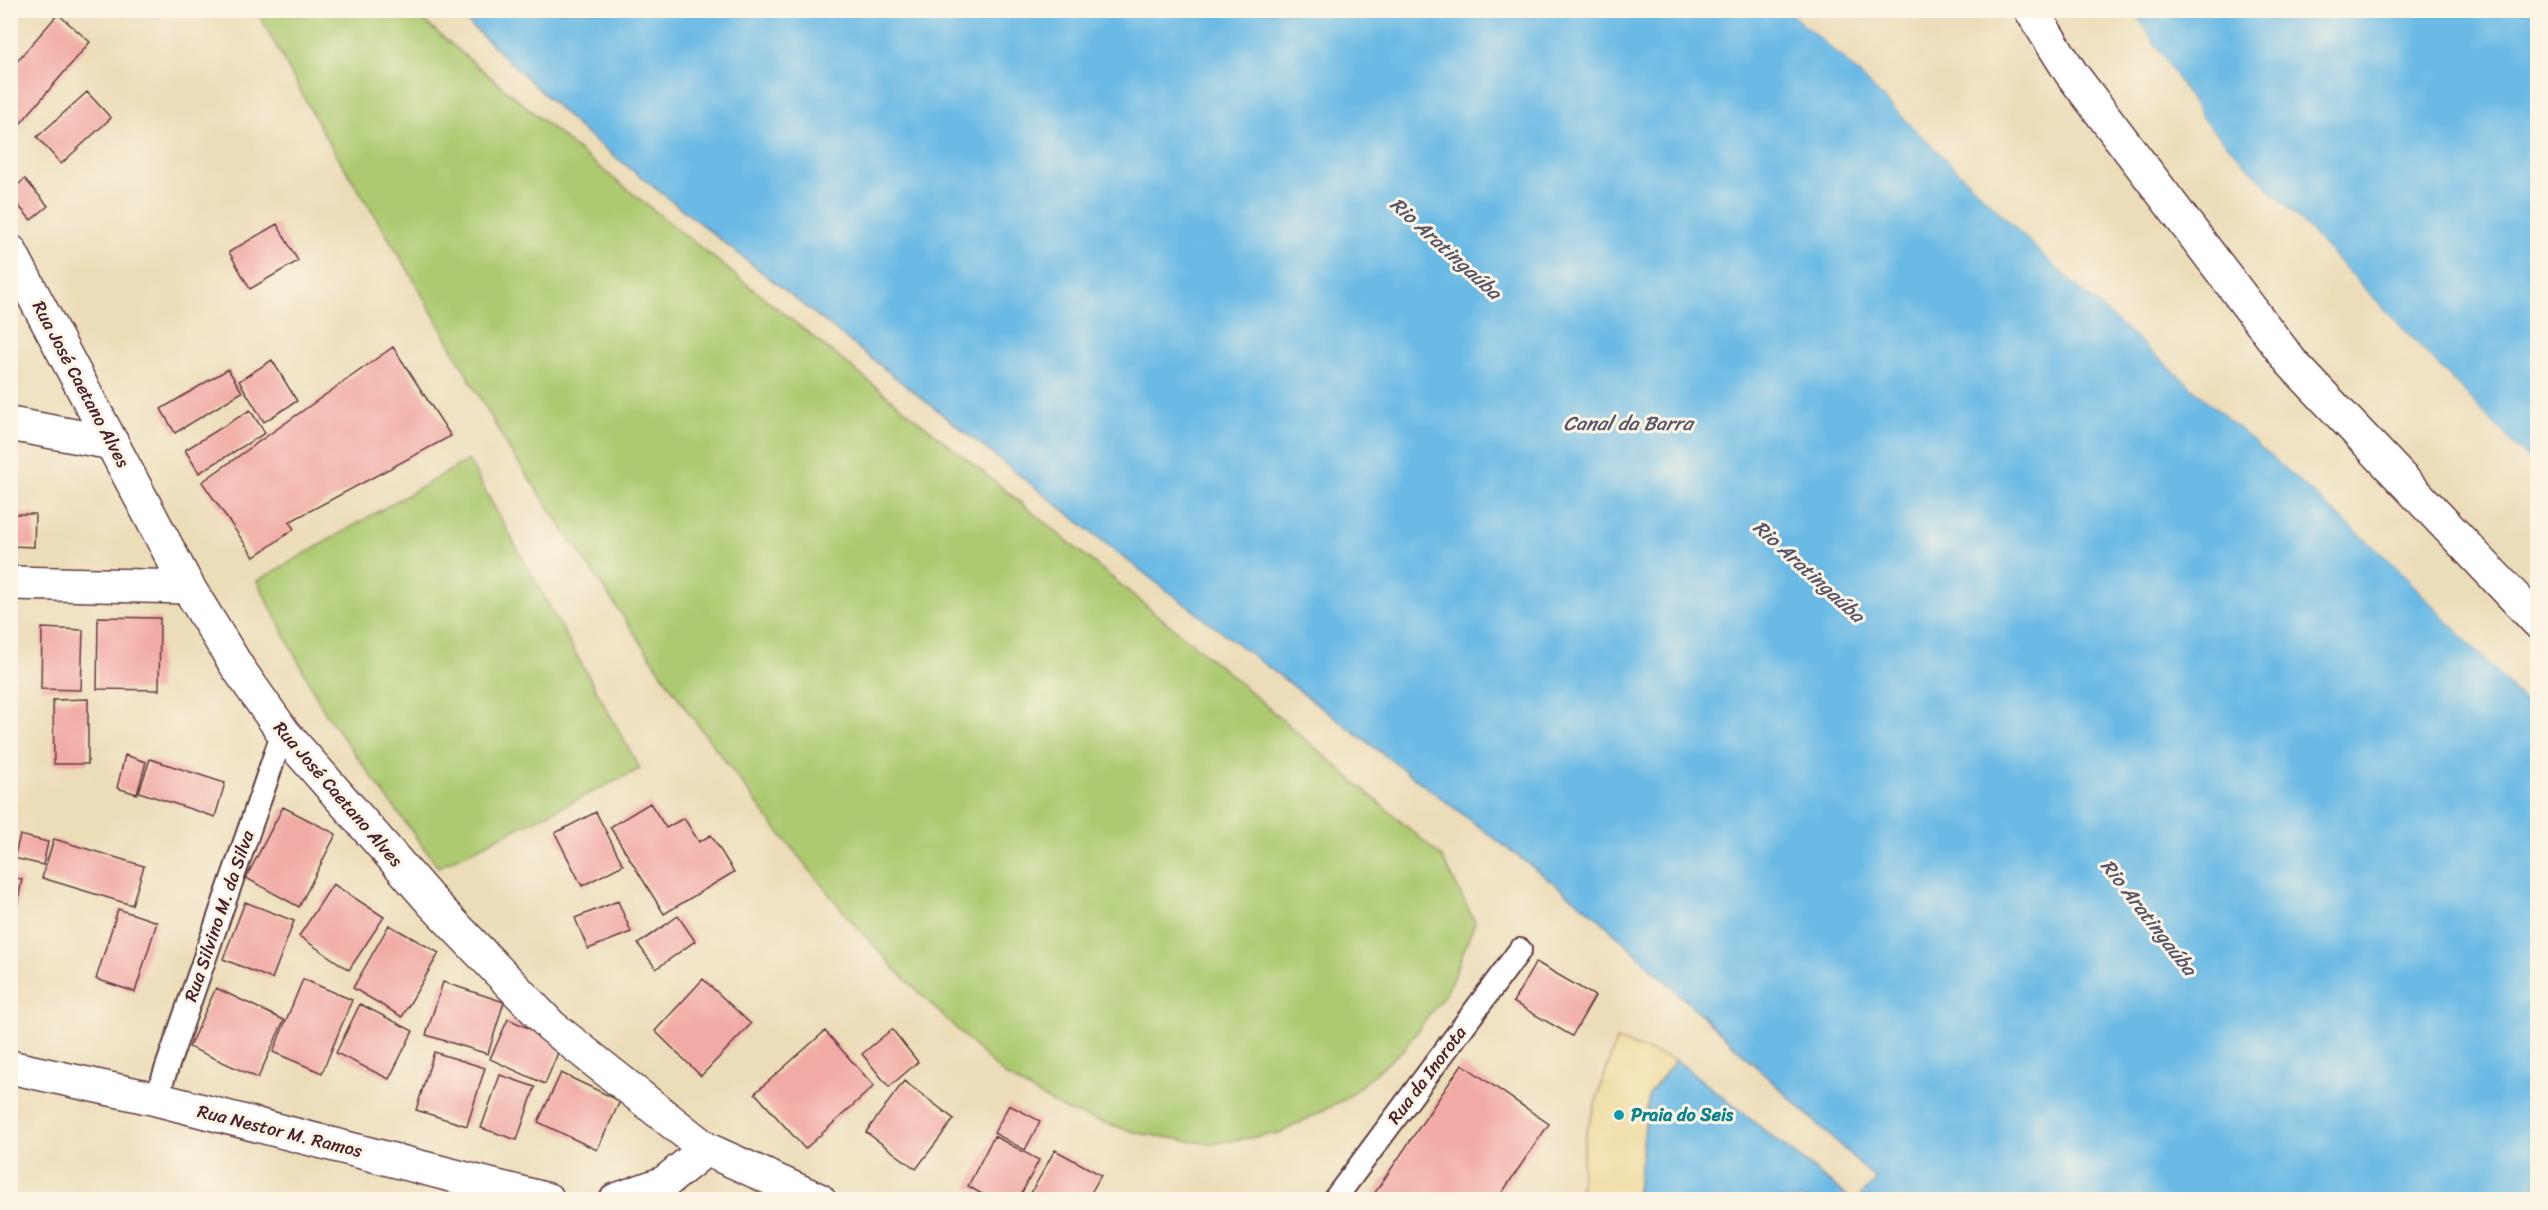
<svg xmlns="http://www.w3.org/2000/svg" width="2548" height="1210" font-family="Sriracha,sans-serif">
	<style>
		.green { fill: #adca71; stroke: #7c744e; stroke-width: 1.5 }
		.sand { fill: #eeda9e; stroke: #9c7c64; stroke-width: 1.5 }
		.water { fill: #6bbae5; stroke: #5a6c88; stroke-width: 1.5 }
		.pier { fill: #ecddb9 }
		.building { fill: #f1aaa5 }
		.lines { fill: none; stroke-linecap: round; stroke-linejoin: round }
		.service-casing { stroke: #623c40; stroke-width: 26 }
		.minor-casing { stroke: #623c40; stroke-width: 36 }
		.tertiary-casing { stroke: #623c40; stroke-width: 36 }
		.service { stroke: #fff; stroke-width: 22 }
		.minor { stroke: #fff; stroke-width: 33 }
		.tertiary { stroke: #fff; stroke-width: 33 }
		.culture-dot { fill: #0f9aa8; stroke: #fcf5e5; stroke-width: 2 }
		.labels { text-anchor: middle; stroke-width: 6; stroke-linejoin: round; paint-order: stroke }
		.street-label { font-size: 18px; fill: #4a1f2b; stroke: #fcf5e5 }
		.culture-label { font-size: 18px; font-weight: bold; fill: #0d838f; stroke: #fcf5e5; text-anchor: start }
		.water-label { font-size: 20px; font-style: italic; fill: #56556c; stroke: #fcf5e5 }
	</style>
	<rect width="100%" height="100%" fill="#fcf5e5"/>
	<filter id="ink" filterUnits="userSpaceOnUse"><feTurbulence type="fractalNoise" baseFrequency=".0167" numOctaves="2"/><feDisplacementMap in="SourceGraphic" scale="12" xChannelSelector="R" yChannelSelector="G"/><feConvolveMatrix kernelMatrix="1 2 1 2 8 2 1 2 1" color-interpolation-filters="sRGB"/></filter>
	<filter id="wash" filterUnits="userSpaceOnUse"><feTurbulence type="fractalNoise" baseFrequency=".008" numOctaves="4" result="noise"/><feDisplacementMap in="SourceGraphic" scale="24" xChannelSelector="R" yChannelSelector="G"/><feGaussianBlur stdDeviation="1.35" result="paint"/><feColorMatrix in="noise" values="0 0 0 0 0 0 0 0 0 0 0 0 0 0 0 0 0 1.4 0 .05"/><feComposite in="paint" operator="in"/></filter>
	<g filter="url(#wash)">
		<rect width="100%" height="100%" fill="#ecddb9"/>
		<path class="green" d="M 257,11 L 412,11 L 573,146 L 988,476 L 1227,672 L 1442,857 L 1475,922 L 1448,990 L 1404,1049 L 1345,1099 L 1280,1133 L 1211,1144 L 1137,1133 L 1067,1111 L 1004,1075 L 896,970 L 847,916 L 774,826 L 686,709 L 509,449 L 403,261 L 326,138 Z
			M 468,460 L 640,769 L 438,867 L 325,713 L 257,581 Z"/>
		<path class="sand" d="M 1616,1040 L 1676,1060 L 1649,1094 L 1636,1199 L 1579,1200 L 1585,1136 Z"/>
		<path class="water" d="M 456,11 L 1788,11 L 1841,56 L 2060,271 L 2394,564 L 2537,714 L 2537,1199 L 1857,1199 L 1877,1180 L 1593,913 L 1132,564 L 584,132 Z
			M 2133,11 L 2537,11 L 2537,469 L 2204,121 Z
			M 1676,1060 L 1851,1199 L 1636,1199 L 1649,1094 Z"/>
		<path class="pier" d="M 1793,10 L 1843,54 L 2062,269 L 2396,561 L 2538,710 L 2537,714 L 2394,564 L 2060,271 L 1841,56 L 1788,11 Z
			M 2130,10 L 2133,11 L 2204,121 L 2537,469 L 2538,472 L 2202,123 Z"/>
		<g id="blocks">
			<path class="building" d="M 58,14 L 90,42 L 14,131 L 10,128 L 10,69 Z
				M 87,92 L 111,118 L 61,164 L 37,137 Z
				M 25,179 L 48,206 L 31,220 L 10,196 L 10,191 Z
				M 277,224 L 298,261 L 250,289 L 229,252 Z
				M 393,347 L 451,436 L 289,522 L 294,529 L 254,557 L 202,482 Z
				M 272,360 L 297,401 L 264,422 L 239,381 Z
				M 228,369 L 242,392 L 175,433 L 161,409 Z
				M 250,410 L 265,433 L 199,473 L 185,450 Z
				M 10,514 L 35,514 L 34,547 L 10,546 Z
				M 98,617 L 160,618 L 159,690 L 97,689 Z
				M 42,628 L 83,630 L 81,690 L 41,689 Z
				M 88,699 L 88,764 L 54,764 L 53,700 Z
				M 125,755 L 146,762 L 137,794 L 117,788 Z
				M 150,759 L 225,783 L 215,817 L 139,792 Z
				M 650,803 L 666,828 L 684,818 L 699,842 L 711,835 L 734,872 L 664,914 L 610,827 Z
				M 283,807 L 336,834 L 299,907 L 246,878 Z
				M 596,812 L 623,865 L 582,886 L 555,833 Z
				M 20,835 L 48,842 L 43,865 L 14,858 Z
				M 54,839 L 144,866 L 132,905 L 42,878 Z
				M 10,877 L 22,879 L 13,928 L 10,927 Z
				M 333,884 L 384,917 L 349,970 L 299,936 Z
				M 618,901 L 631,932 L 588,949 L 575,918 Z
				M 245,902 L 294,921 L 272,979 L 223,959 Z
				M 118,909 L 157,922 L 135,992 L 96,979 Z
				M 678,916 L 695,941 L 656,969 L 638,944 Z
				M 389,925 L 439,953 L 402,1017 L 353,988 Z
				M 1536,962 L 1595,996 L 1572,1036 L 1513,1002 Z
				M 303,979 L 352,1000 L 322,1073 L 273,1052 Z
				M 703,979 L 751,1024 L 701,1076 L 655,1031 Z
				M 443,982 L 504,1002 L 488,1054 L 426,1035 Z
				M 216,988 L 284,1020 L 258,1078 L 189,1047 Z
				M 360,1004 L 413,1031 L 389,1079 L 336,1053 Z
				M 508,1019 L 562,1043 L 545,1084 L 490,1059 Z
				M 892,1029 L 918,1062 L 889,1087 L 862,1054 Z
				M 825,1031 L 874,1086 L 805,1149 L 755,1093 Z
				M 434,1052 L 485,1068 L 467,1126 L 416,1110 Z
				M 1462,1064 L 1549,1124 L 1497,1200 L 1370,1200 Z
				M 561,1073 L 620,1101 L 597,1150 L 538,1122 Z
				M 500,1075 L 535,1087 L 517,1140 L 481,1128 Z
				M 904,1081 L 954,1119 L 916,1169 L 866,1132 Z
				M 1009,1105 L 1040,1121 L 1025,1150 L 994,1133 Z
				M 994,1136 L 1039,1160 L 1018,1200 L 992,1200 L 968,1186 Z
				M 1055,1150 L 1101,1175 L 1087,1200 L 1027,1200 Z"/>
		</g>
	</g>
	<g filter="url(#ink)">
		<use href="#blocks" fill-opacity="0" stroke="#623c40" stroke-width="1.5"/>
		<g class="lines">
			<g class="service-casing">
				<path id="service" d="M 156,1099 L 283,732
					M 1334,1200 L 1520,950"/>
			</g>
			<g class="minor-casing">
				<path id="minor" d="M 2031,10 L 2071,73 L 2291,362 L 2538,622
					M 10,424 L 112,443
					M 10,583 L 188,587
					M 10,1067 L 156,1099 L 548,1200
					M 616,1200 L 664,1183 L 706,1149"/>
			</g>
			<g class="tertiary-casing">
				<path id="tertiary" d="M 10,251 L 188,587 L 238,668 L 283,732 L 431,901 L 551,1026 L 706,1149 L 819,1200"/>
			</g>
			<use href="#service" class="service"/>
			<use href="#minor" class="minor"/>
			<use href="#tertiary" class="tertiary"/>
		</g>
	</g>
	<circle class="culture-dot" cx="1619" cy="1115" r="6"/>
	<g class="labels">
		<g class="street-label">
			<text transform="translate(81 384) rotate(62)" y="6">Rua José Caetano Alves</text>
			<text transform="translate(338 794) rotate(49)" y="6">Rua José Caetano Alves</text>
			<text transform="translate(219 916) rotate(-71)" y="6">Rua Silvino M. da Silva</text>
			<text transform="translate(1427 1075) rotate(-53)" y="6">Rua da Inorota</text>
			<text transform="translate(280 1131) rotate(14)" y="6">Rua Nestor M. Ramos</text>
		</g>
		<g class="culture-label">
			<text x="1631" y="1121">Praia do Seis</text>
		</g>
		<g class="water-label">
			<text transform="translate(1446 248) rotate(42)" y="7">Rio Aratingaúba</text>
			<text x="1628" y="430">Canal da Barra</text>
			<text transform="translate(1809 571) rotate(42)" y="7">Rio Aratingaúba</text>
			<text transform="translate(2149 917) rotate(52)" y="7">Rio Aratingaúba</text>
		</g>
	</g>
	<rect width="2548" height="1210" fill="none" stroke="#fcf5e5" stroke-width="36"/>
</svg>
